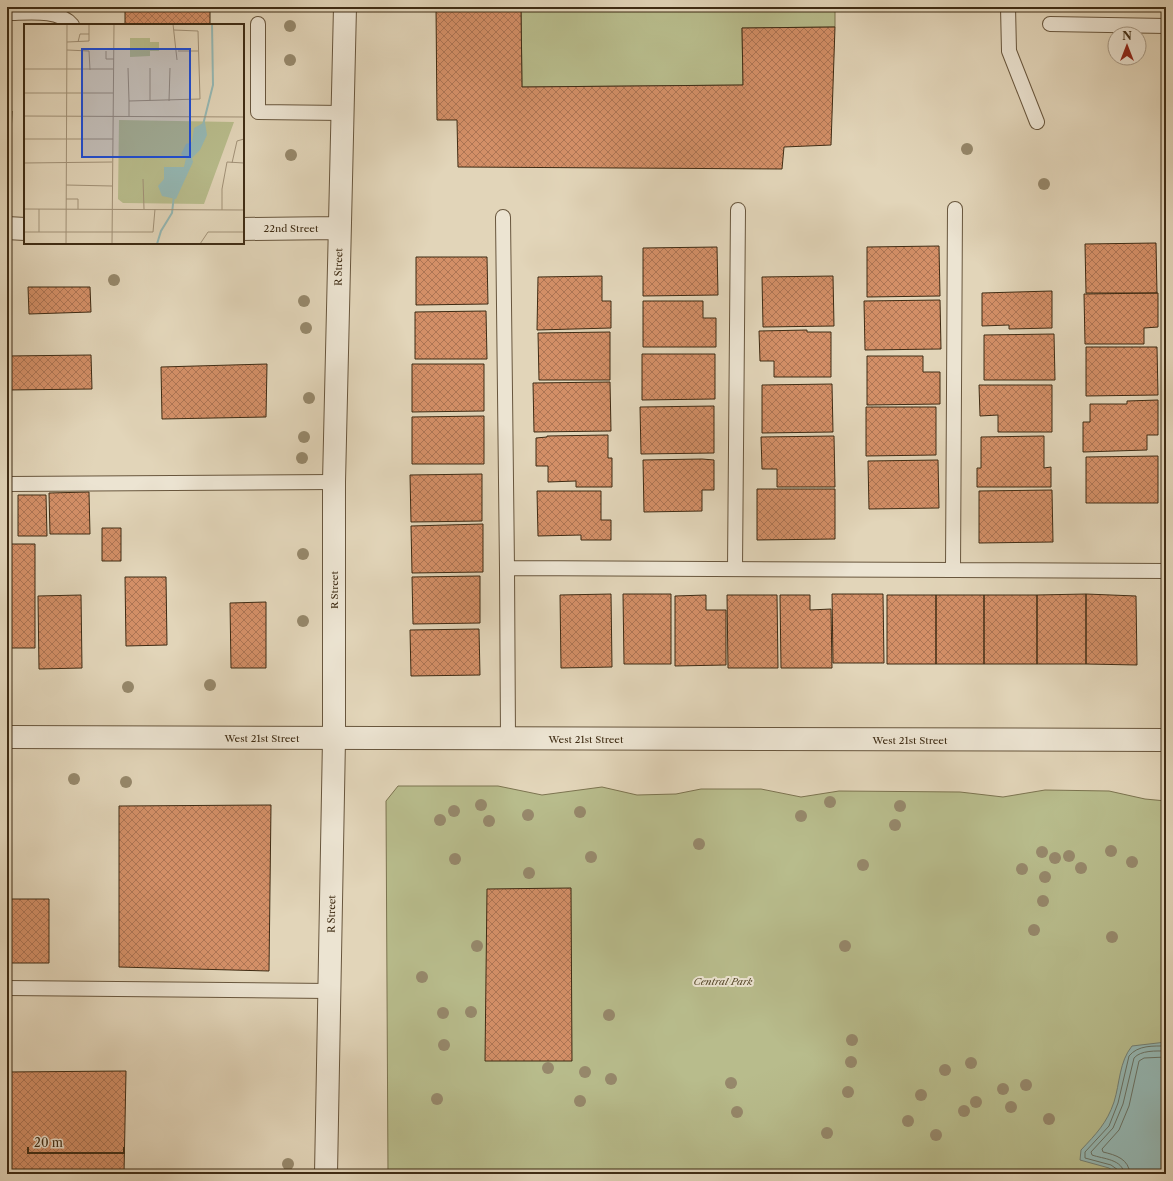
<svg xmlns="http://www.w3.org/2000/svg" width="1173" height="1181" font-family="'Libre Caslon Text',serif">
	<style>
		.green { fill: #b8bc8c; stroke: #7c7450 }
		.water { fill: #95b8b4; stroke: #738074 }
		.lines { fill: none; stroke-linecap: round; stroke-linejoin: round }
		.shore { stroke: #6a7264; stroke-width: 1 }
		.building { fill: url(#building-cross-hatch); stroke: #3f2c14 }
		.service-casing { stroke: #68563d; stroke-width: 16 }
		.minor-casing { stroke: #68563d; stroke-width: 24 }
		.tertiary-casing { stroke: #68563d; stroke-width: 24 }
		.service { stroke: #ece4d2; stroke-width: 14 }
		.minor { stroke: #ece4d2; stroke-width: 22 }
		.tertiary { stroke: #ece4d2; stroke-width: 22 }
		.tree { fill: #96886b }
		.labels { text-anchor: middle; stroke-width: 4; stroke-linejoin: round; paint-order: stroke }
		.street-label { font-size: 10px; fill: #3f2c14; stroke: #ece4d2 }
		.park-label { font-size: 10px; font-style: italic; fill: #57492c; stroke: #ece4d2 }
		.inset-river { fill: none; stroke: #95b8b4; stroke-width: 2 }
		.inset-road { fill: none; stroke: #a19177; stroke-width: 1 }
		.view { fill: #1d4ed8; fill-opacity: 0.15; stroke: #1d4ed8; stroke-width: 2 }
		.inset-edge { fill: none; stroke: #3f2c14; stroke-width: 2 }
	</style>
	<defs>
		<pattern id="building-cross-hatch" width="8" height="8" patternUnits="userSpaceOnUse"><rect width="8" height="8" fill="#d38f67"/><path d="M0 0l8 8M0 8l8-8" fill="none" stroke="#ad7554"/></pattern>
	</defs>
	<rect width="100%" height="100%" fill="#e2d5b9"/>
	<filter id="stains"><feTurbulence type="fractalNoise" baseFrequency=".005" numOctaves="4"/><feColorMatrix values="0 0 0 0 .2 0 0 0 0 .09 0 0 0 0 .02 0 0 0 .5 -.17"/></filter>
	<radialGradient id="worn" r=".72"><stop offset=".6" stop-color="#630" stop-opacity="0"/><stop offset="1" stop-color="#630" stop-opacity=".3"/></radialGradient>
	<path class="green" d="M 521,7 L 835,7 L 835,27 L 742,28 L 743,85 L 522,87 Z
		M 398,786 L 498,786 L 542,795 L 602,787 L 637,795 L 676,794 L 701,789 L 761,789 L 801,797 L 839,791 L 960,792 L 1003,797 L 1045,790 L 1109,791 L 1145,799 L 1166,801 L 1166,1174 L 388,1174 L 386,801 Z"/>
	<path class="water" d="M 1166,1042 L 1166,1174 L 1117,1174 L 1109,1168 L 1080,1160 L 1081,1150 C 1096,1134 1107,1123 1114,1102 C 1120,1083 1119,1062 1132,1046 Z"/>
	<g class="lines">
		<path class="shore" d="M 1119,1174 L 1118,1170 L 1111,1165 L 1085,1158 L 1085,1152 L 1109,1126 L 1118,1103 L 1129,1056 C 1138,1045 1153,1046 1166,1046
			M 1124,1174 C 1123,1159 1103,1159 1092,1155 L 1091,1152 L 1113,1128 L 1123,1104 L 1134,1058 C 1141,1050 1156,1051 1166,1051
			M 1130,1174 C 1129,1159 1116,1155 1103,1152 L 1102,1149 L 1119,1130 L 1129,1106 L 1139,1061 L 1144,1058 L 1166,1057"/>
	</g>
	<path class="building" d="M 125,7 L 210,7 L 210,25 L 125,25 Z
		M 436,7 L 521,7 L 522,87 L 743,85 L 742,28 L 835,27 L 831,145 L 784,147 L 782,169 L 458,167 L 457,120 L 437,120 Z
		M 1044,7 L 1166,7 L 1166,8 Z
		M 7,110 L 12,111 L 10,163 L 7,163 Z
		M 1156,243 L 1157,293 L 1086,293 L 1085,244 Z
		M 939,246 L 940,296 L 867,297 L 867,247 Z
		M 717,247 L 718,295 L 643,296 L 643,248 Z
		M 416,257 L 487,257 L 488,304 L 416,305 Z
		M 602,276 L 602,301 L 611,301 L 611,328 L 537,330 L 538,277 Z
		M 833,276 L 834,326 L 763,327 L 762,277 Z
		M 28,287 L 90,287 L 91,312 L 29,314 Z
		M 1052,291 L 1052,328 L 1009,329 L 1009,325 L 982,326 L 982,293 Z
		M 1158,293 L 1158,327 L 1144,328 L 1144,344 L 1085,344 L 1084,294 Z
		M 940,300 L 941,349 L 865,350 L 864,301 Z
		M 643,301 L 703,301 L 703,318 L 716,318 L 716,347 L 643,347 Z
		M 486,311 L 487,359 L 415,359 L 415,312 Z
		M 807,330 L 807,332 L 831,332 L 831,377 L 774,377 L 774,361 L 760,361 L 759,331 Z
		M 610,332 L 610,380 L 539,380 L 538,333 Z
		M 1054,334 L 1055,380 L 984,380 L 984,335 Z
		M 1086,347 L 1157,347 L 1158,395 L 1086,396 Z
		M 642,354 L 715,354 L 715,399 L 642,400 Z
		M 91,355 L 92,389 L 7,390 L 7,356 Z
		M 867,356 L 923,356 L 923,372 L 940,372 L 940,404 L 867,405 Z
		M 267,364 L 266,417 L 162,419 L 161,367 Z
		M 412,364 L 484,364 L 484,411 L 412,412 Z
		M 610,382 L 611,431 L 534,432 L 533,383 Z
		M 832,384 L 833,432 L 762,433 L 762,385 Z
		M 979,385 L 1052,385 L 1052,432 L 998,432 L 998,415 L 980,416 Z
		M 1158,400 L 1158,435 L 1147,435 L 1147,450 L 1083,452 L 1083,422 L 1090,422 L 1090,404 L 1127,404 L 1127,401 Z
		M 714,406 L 714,453 L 641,454 L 640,407 Z
		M 866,407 L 936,407 L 936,455 L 866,456 Z
		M 484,416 L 484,464 L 412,464 L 412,417 Z
		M 608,435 L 608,458 L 612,458 L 612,487 L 576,487 L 576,481 L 548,482 L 548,466 L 536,466 L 536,438 L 547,437 L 547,436 Z
		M 834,436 L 835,487 L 777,487 L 777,469 L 762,469 L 761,437 Z
		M 1044,436 L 1044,468 L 1051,467 L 1051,487 L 977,487 L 977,468 L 981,468 L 981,437 Z
		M 1158,456 L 1158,503 L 1086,503 L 1086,457 Z
		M 702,459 L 714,460 L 714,490 L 702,490 L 702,511 L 644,512 L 643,460 Z
		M 938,460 L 939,508 L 869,509 L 868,461 Z
		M 482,474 L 482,521 L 411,522 L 410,475 Z
		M 757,489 L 835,489 L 835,539 L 757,540 Z
		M 1052,490 L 1053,542 L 979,543 L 979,491 Z
		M 537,491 L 601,491 L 601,520 L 611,520 L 611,540 L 581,540 L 581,535 L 538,536 Z
		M 89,492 L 90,534 L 50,534 L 49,493 Z
		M 18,495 L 46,495 L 47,536 L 18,536 Z
		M 483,524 L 483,572 L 412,573 L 411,526 Z
		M 102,528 L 121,528 L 121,561 L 102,561 Z
		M 7,544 L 35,544 L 35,648 L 7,648 Z
		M 480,576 L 480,623 L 413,624 L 412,577 Z
		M 125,577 L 166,577 L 167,645 L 126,646 Z
		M 611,594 L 612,667 L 561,668 L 560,595 Z
		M 623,594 L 671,594 L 671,664 L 624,664 Z
		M 832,594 L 883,594 L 884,663 L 833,663 Z
		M 1086,594 L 1086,664 L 1037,664 L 1037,595 Z
		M 1086,594 L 1136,596 L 1137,665 L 1086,664 Z
		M 81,595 L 82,668 L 39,669 L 38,596 Z
		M 706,595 L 706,610 L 726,610 L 726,665 L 675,666 L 675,596 Z
		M 727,595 L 777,595 L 778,668 L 728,668 Z
		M 780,595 L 810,595 L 810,610 L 831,609 L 832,668 L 781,668 Z
		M 887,595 L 936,595 L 936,664 L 887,664 Z
		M 936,595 L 984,595 L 984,664 L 936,664 Z
		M 984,595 L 1037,595 L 1037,664 L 984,664 Z
		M 266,602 L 266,668 L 231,668 L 230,603 Z
		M 479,629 L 480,675 L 411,676 L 410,630 Z
		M 271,805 L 269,971 L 119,967 L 119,806 Z
		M 571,888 L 572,1061 L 485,1061 L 487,889 Z
		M 7,899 L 49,899 L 49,963 L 7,963 Z
		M 126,1071 L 124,1174 L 7,1174 L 7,1072 Z"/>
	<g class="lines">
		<g class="service-casing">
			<path id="service" d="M 1008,7 L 1009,51 L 1037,122
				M 7,13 C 27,13 58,8 72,25
				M 258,24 L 258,112 L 343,113
				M 1050,24 L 1166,26
				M 503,217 L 507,568
				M 7,484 L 334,482
				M 735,568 L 738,210
				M 953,570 L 955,209
				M 508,739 L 507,568 L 1166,571
				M 7,988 L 330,991"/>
		</g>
		<g class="minor-casing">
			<path id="minor" d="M 7,228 L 25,229
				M 243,229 L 339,228
				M 326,1174 L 334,739 L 334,482 L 345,7"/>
		</g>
		<g class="tertiary-casing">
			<path id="tertiary" d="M 7,737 L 1166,740"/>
		</g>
		<use href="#service" class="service"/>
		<use href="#minor" class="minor"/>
		<use href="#tertiary" class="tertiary"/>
	</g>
	<g class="tree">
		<circle cx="290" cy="26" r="6"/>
		<circle cx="290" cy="60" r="6"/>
		<circle cx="967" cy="149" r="6"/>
		<circle cx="291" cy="155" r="6"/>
		<circle cx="1044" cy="184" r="6"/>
		<circle cx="114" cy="280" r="6"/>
		<circle cx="304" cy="301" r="6"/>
		<circle cx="306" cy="328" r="6"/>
		<circle cx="309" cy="398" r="6"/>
		<circle cx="304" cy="437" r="6"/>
		<circle cx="302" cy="458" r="6"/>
		<circle cx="303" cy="554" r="6"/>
		<circle cx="303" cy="621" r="6"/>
		<circle cx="210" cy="685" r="6"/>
		<circle cx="128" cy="687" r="6"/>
		<circle cx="74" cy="779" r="6"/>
		<circle cx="126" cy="782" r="6"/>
		<circle cx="830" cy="802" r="6"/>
		<circle cx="481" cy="805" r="6"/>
		<circle cx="900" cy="806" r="6"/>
		<circle cx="454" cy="811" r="6"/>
		<circle cx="580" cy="812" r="6"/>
		<circle cx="528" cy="815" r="6"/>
		<circle cx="801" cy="816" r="6"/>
		<circle cx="440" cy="820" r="6"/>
		<circle cx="489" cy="821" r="6"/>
		<circle cx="895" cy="825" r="6"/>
		<circle cx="699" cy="844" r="6"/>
		<circle cx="1111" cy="851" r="6"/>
		<circle cx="1042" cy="852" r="6"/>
		<circle cx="1069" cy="856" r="6"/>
		<circle cx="591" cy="857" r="6"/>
		<circle cx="1055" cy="858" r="6"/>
		<circle cx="455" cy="859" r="6"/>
		<circle cx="1132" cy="862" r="6"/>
		<circle cx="863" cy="865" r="6"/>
		<circle cx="1081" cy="868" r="6"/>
		<circle cx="1022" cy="869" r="6"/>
		<circle cx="529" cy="873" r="6"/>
		<circle cx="1045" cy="877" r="6"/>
		<circle cx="1043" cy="901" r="6"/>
		<circle cx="1034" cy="930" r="6"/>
		<circle cx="1112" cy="937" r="6"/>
		<circle cx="477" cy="946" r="6"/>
		<circle cx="845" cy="946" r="6"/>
		<circle cx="422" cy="977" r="6"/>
		<circle cx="471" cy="1012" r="6"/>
		<circle cx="443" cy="1013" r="6"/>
		<circle cx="609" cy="1015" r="6"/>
		<circle cx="852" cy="1040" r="6"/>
		<circle cx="444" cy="1045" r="6"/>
		<circle cx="851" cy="1062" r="6"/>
		<circle cx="971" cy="1063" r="6"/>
		<circle cx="548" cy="1068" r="6"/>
		<circle cx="945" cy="1070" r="6"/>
		<circle cx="585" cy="1072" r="6"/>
		<circle cx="611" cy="1079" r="6"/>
		<circle cx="731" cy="1083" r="6"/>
		<circle cx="1026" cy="1085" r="6"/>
		<circle cx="1003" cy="1089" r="6"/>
		<circle cx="848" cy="1092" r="6"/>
		<circle cx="921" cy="1095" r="6"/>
		<circle cx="437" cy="1099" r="6"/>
		<circle cx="580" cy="1101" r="6"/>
		<circle cx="976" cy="1102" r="6"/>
		<circle cx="1011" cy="1107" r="6"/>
		<circle cx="964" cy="1111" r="6"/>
		<circle cx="737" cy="1112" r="6"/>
		<circle cx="1049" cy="1119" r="6"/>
		<circle cx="908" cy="1121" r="6"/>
		<circle cx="827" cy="1133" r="6"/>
		<circle cx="936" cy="1135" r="6"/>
		<circle cx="288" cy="1164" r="6"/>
	</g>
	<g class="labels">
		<g class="street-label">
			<text x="291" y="232">22nd Street</text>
			<text transform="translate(338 267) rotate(-89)" y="4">R Street</text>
			<text transform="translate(334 590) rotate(-90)" y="4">R Street</text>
			<text x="262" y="742">West 21st Street</text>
			<text x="586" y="743">West 21st Street</text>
			<text x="910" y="744">West 21st Street</text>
			<text transform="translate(331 914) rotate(-89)" y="4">R Street</text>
		</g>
		<g class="park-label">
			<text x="723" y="985">Central Park</text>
		</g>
	</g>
	<g transform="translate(24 24)">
		<rect width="220" height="220" fill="#e2d5b9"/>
		<path d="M 106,14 L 126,14 L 126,18 L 135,18 L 135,27 L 126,27 L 126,32 L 106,33 ZM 95,96 L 210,98 L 180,180 L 99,179 L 94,175 Z" fill="#b8bc8c"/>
		<path d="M 181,98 L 183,111 L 176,126 L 168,134 L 169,138 L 152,175 L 138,172 L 134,162 L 140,155 L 140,143 L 160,143 L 162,134 L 157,130 L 162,120 L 168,118 L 170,104 Z" fill="#95b8b4"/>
		<path class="inset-river" d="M 179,101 L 189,61 L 188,0M 133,220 L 137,207 L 148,189 L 150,171"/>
		<path class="inset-road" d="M 149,0 L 153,36M 43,18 L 65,17 L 65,0M 54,18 L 56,10 L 65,10M 43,26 L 65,27 L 66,46M 82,27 L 82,35 L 90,35M 154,27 L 174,27M 104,44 L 105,77M 166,44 L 166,77M 0,45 L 89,45M 0,69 L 89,69M 126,77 L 126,44M 145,77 L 146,44M 0,92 L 220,93M 105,92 L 105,77 L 176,75 L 174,7 L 150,6M 0,115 L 89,115M 0,139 L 88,138M 208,139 L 213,117 L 220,115M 119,155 L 120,185M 42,161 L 88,162M 42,175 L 54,175 L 54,185M 0,185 L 220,186M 15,185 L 15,208M 198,186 L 198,165 L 203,138 L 220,139M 0,208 L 129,208 L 131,185M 42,220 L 43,0M 88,220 L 90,0M 176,220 L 184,208 L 220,208"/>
		<path class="view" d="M 58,25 L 166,25 L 166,133 L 58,133 Z"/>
		<rect width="220" height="220" class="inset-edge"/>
	</g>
	<rect width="1173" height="1181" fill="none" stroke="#e2d5b9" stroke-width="24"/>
	<rect x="8" y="8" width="1157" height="1165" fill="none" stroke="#3f2c14" stroke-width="2"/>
	<rect x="12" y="12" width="1149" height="1157" fill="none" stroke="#3f2c14"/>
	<g transform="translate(1127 46)"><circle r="19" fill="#ece4d2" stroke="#a79a86"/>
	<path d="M0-3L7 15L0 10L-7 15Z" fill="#8f2418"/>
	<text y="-6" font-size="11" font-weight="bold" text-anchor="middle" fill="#3f2c14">N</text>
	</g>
	<path d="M28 1147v6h96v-6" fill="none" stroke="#3f2c14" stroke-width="2"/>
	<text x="34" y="1147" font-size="12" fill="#3f2c14" stroke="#ece4d2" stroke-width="3" paint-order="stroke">20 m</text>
	<rect width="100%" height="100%" filter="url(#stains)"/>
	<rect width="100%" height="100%" fill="url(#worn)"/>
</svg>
